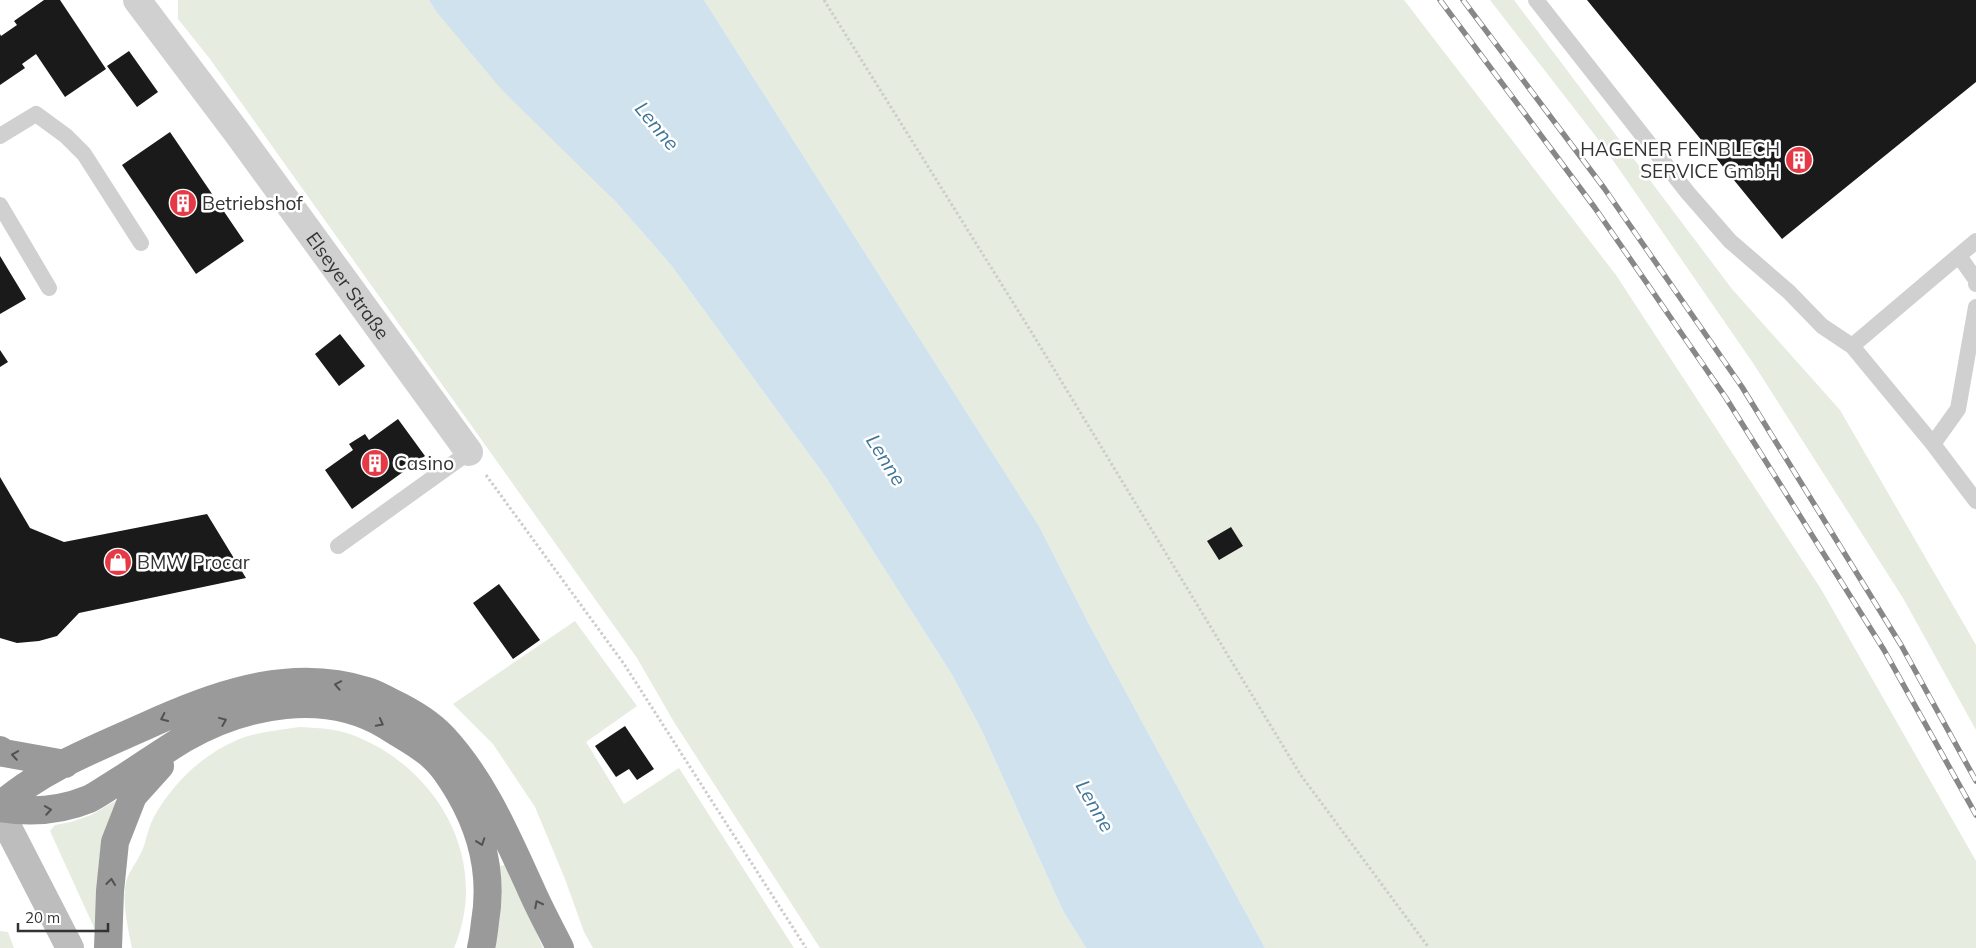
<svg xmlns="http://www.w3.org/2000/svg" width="1976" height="948" font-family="Mulish,sans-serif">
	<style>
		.green { fill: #e6ecdf }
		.water { fill: #cfe2ee }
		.building { fill: #1a1a1a }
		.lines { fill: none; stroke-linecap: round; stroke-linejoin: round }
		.path { stroke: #cdcdcd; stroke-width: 3; stroke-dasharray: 2.5 2.5; stroke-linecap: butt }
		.lane { stroke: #d0d0d0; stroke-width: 16 }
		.street { stroke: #d0d0d0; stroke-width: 28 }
		.secondary { stroke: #bdbdbd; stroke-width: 28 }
		.highway { stroke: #9a9a9a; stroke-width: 28 }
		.rail-casing { stroke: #888; stroke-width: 5.5 }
		.rail { stroke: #fff; stroke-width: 4; stroke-dasharray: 11; stroke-linecap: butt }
		.oneway { stroke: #525252 }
		.labels { text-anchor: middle; stroke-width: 5; stroke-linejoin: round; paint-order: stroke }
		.poi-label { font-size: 19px; fill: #333; stroke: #fff; text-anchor: start }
		.street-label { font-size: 19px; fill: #333; stroke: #fff }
		.water-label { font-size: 20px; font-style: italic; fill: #3f7597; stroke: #fff }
	</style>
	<rect width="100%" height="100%" fill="#fff"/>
	<path class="green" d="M 178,0 L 429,0 L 435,10 L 615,201 L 671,265 L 827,479 L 951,673 L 981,729 L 1063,911 L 1086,948 L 820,948 L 674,722 L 637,658 L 210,59 L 178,19 Z
		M 704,0 L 1404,0 L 1616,275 L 1821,589 L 1976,861 L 1976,948 L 1265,948 L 1090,626 L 1039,526 Z
		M 1490,0 L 1514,0 L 1732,289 L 1840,410 L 1976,645 L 1976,730 L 1903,598 L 1753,363 L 1601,143 Z
		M 575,621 L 637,706 L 586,742 L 624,804 L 679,768 L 794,948 L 593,948 L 584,932 L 565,879 L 535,807 L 493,744 L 453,704 Z
		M 300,727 C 320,728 341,729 360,738 C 441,773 490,863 454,948 L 132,948 C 128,929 120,894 128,876 C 133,866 140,857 144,846 C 147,836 149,826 154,817 C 172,784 202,755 237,740 C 257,732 279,730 300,727 Z
		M 117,800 C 112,816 105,832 101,848 C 95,881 98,912 102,945 L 50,831 L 55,825 L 71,822 L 91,815 Z
		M 507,865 L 543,948 L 492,948 L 498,866 Z
		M 0,931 L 8,932 L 14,948 L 0,948 Z"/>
	<path class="water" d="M 429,0 L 704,0 L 1039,526 L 1090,626 L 1265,948 L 1086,948 L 1063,911 L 981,729 L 951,673 L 827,479 L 671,265 L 615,201 L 502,90 L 435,10 Z"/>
	<path class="building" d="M 44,0 L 60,0 L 106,69 L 65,97 L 36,54 L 22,64 L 25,68 L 0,85 L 0,34 L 1,36 L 17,25 L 14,21 Z
		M 1587,0 L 1976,0 L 1976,82 L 1782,239 Z
		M 129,51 L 158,92 L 137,107 L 107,66 Z
		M 170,132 L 244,241 L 196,274 L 122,165 Z
		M 0,256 L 26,299 L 0,314 Z
		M 340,334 L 365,366 L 339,386 L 315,354 Z
		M 0,350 L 8,362 L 0,367 Z
		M 398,419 L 425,456 L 352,509 L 325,470 L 353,450 L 349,444 L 365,434 L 369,440 Z
		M 0,477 L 30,528 L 64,542 L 207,514 L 246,578 L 79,613 L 57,636 L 39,641 L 17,643 L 0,638 Z
		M 1231,527 L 1243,546 L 1219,560 L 1207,541 Z
		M 499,584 L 540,640 L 513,659 L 473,603 Z
		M 625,726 L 654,769 L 637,780 L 629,769 L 616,777 L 595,746 Z"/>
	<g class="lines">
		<path class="path" d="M 824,0 L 1032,333 L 1300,774 L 1429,948
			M 486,475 L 624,664 L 806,948"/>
		<path class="lane" d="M 1536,0 L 1688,193 L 1730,241 L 1789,292 L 1822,326 L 1852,346 L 1933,444 L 1976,501
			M 0,136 L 36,114 L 66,136 L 84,154 L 141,243
			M 0,205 L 49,288
			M 1959,256 L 1976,280 L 1976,284
			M 1852,346 L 1976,241
			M 1933,444 L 1958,409 L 1976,307
			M 338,546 L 469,452"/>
		<path class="street" id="s1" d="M 137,0 L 238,134 L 469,452"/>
		<path class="secondary" d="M 0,812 L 70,948"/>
		<path class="highway" d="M 0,750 L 4,753 L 65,764
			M 0,806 C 43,767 107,744 159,720 C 224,691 296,668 367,691 C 375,693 383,698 391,702 C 410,711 428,721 443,737 C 483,780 506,835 530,887 C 539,908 550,928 560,948
			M 0,808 C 31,813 60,811 89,799 C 97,795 104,790 112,785 C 137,770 160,753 185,738 C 245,704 325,688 387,726 C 402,736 421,745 434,758 C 444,767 452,780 459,792 C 483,833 493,875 485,922 C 484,931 483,940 481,948
			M 108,948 L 110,891 L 115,842 L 133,796 L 160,766"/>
		<g class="rail-casing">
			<path id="rail" d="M 1440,0 L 1595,208 L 1726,398 L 1884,650 L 1976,815
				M 1463,0 L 1604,188 L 1742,387 L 1901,645 L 1976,781"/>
		</g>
		<use href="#rail" class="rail"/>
	</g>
	<defs><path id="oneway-chevron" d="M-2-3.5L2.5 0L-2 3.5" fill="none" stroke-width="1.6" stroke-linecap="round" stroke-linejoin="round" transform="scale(1.25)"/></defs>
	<g class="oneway">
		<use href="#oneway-chevron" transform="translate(338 685) rotate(-169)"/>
		<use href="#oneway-chevron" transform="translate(164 718) rotate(155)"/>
		<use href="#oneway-chevron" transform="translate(223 721) rotate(-22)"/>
		<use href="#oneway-chevron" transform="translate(380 723) rotate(28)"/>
		<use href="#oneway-chevron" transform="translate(15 755) rotate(-171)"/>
		<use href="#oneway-chevron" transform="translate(48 810) rotate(-9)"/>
		<use href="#oneway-chevron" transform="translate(481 842) rotate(71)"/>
		<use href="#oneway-chevron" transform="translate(111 882) rotate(-84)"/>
		<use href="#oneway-chevron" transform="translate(538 904) rotate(-117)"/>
	</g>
	<defs>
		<g id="building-disc" transform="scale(1.4375)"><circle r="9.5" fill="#e63946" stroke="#fff"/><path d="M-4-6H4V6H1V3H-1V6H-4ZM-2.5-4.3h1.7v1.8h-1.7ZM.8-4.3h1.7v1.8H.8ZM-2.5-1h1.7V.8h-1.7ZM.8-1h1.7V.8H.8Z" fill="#fff"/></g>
		<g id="shop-disc" transform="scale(1.4375)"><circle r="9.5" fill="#e63946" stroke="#fff"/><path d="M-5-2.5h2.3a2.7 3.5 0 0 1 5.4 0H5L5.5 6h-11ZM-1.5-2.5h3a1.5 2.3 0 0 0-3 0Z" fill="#fff"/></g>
	</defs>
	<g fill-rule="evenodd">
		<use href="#building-disc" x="1799" y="160"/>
		<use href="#building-disc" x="183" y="203"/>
		<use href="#building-disc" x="375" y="463"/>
		<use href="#shop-disc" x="118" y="562"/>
	</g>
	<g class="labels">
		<g class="poi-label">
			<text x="1780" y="156" text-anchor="end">HAGENER FEINBLECH<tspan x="1780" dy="22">SERVICE GmbH</tspan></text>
			<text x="202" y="210">Betriebshof</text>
			<text x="394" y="470">Casino</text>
			<text x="137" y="569">BMW Procar</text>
		</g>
		<g class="street-label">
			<text dy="7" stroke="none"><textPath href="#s1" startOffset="355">Elseyer Straße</textPath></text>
		</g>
		<g class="water-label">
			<text transform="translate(657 126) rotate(50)" y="7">Lenne</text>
			<text transform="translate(886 460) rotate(58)" y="7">Lenne</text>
			<text transform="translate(1095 806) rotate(60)" y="7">Lenne</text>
		</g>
	</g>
	<path d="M18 923v8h90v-8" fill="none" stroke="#333333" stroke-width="2.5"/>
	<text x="25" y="923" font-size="15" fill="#333333" stroke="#ffffff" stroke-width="4" paint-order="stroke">20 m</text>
</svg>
